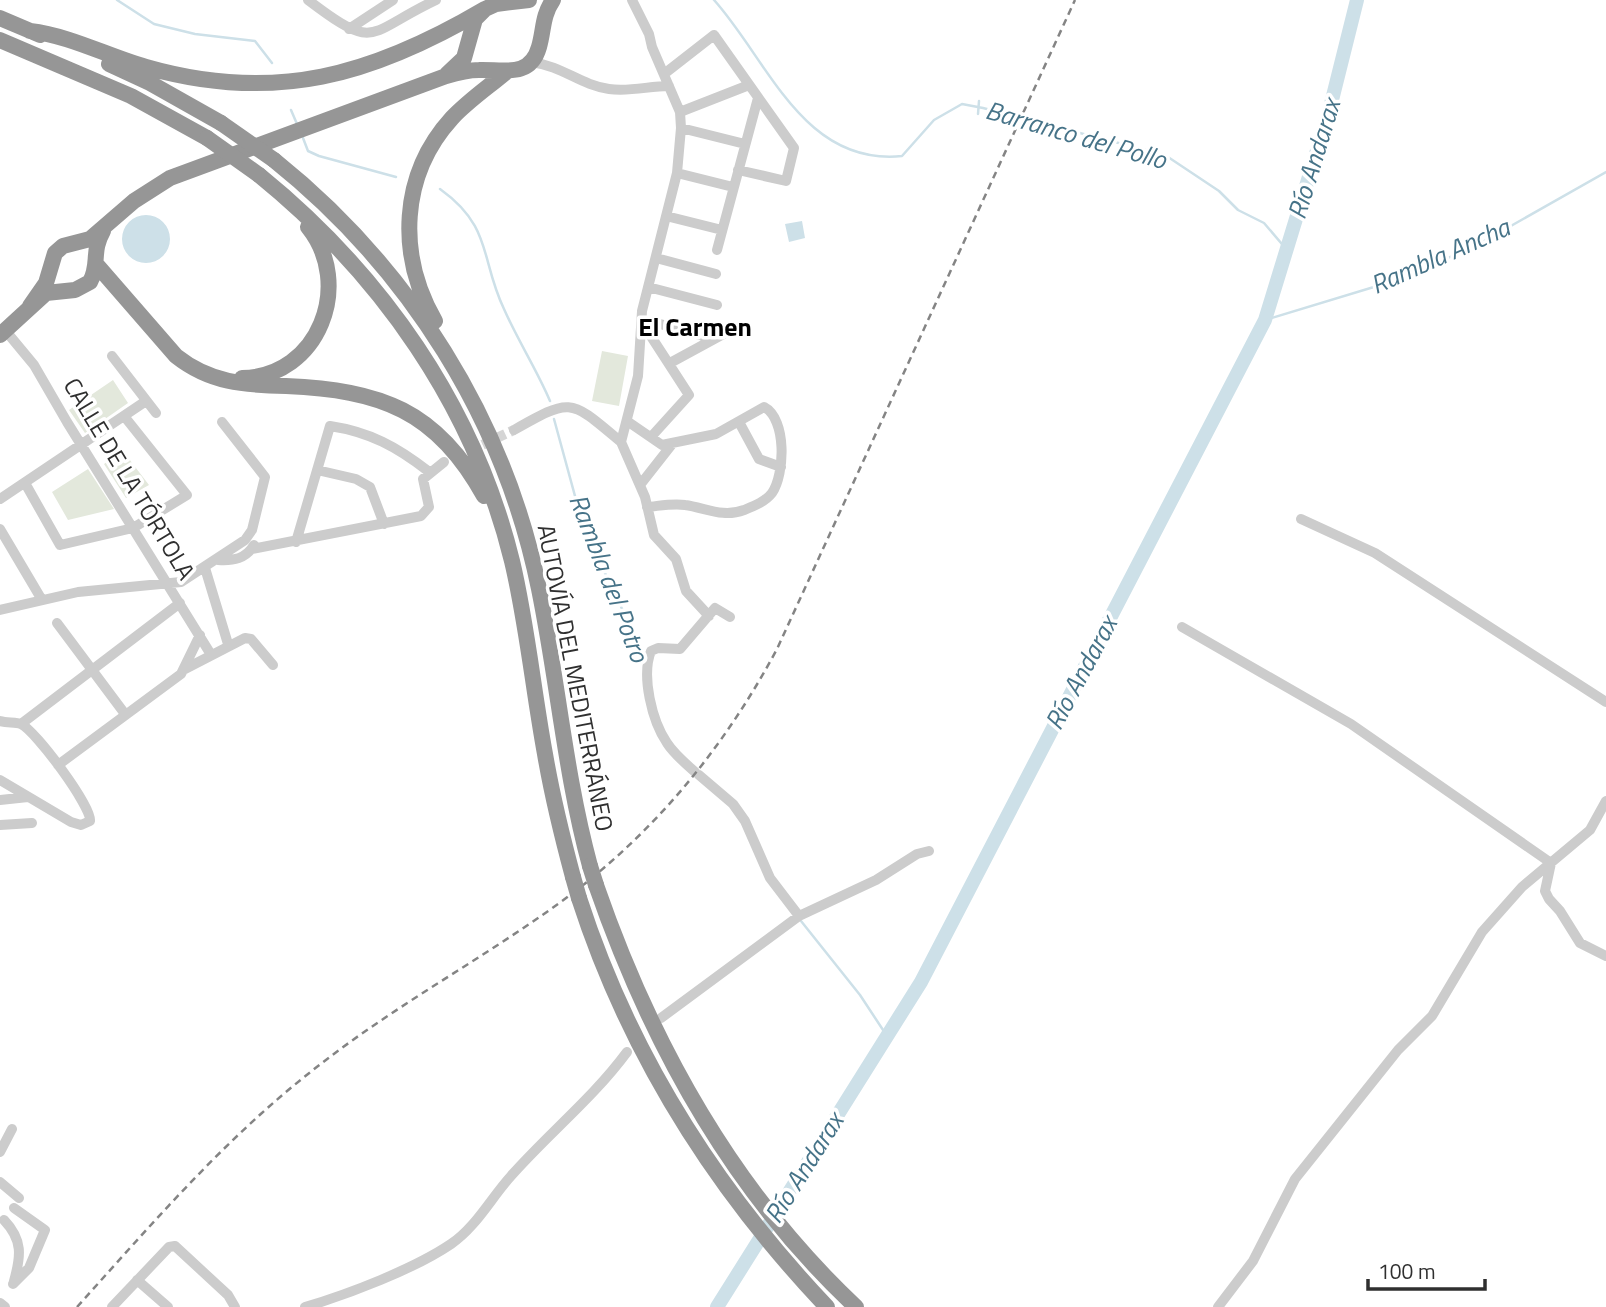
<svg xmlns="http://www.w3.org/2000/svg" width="1606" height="1307" font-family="'Titillium Web',sans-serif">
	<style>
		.green { fill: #e3e8dc }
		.water { fill: #cde0e8 }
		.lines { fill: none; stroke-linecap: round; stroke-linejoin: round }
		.stream { stroke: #cde0e8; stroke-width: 2.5 }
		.river { stroke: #cde0e8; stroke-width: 14 }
		.minor-tunnel { stroke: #d5d5d5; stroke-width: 10; stroke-dasharray: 10 5; stroke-linecap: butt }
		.minor { stroke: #ccc; stroke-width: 10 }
		.highway { stroke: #969696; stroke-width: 16 }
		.rail { stroke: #848484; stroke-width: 2.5; stroke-dasharray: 7 5; stroke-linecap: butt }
		.highway-bridge { stroke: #969696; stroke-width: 16 }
		.labels { text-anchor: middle; stroke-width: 7; stroke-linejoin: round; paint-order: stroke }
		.street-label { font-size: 24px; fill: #2f2f2f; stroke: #fff }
		.water-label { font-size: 26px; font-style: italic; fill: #467388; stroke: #fff }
		.neighbourhood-label { font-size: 26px; font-weight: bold; fill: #000; stroke: #fff }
	</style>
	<rect width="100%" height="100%" fill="#fff"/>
	<path class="green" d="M 602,351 L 628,356 L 619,406 L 592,401 Z
		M 113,380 L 128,403 L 85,433 L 69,410 Z
		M 123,451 L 149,485 L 126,498 L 104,464 Z
		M 88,469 L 114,509 L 68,520 L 52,492 Z"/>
	<path class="water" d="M122 239a24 24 0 1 1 48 0a24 24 0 1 1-48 0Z
		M 802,221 L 805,238 L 789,242 L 785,224 Z"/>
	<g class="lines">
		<path class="stream" d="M 117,0 L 154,24 L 195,34 L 255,41 L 272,63
			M 714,0 C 768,60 803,166 902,156 L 934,120 L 962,104 L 983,108 L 1165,155 L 1219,191 L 1238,210 L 1264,223 L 1287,250
			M 291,110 L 297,124
			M 978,114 L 979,101
			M 303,138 L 308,151 L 319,156 L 396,177
			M 440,189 C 493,227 480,259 504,309 C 518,341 537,370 550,401
			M 1265,320 L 1387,283 L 1472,248 L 1606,172
			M 554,419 L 584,529 L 644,655
			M 801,921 L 860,995 L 887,1036"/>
		<path class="river" d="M 717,1307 L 921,982 L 1265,320 L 1330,108 L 1357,0"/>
		<path class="minor-tunnel" d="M 469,451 L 514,430"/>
		<path class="minor" d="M 308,0 C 378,53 366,33 436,0
			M 632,0 L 649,34 L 652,47 L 680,112 L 681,128 L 677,173 L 642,311 L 638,376 L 621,442 L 645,497 L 654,535 L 676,559 L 686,591 L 709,616
			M 349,29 L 393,0
			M 531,62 C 563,66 580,85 609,89 C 630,92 649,86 669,86
			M 664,74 L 714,35 L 794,148 L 786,181 L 738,170
			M 680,112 L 749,85
			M 681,128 L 745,144
			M 677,173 L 733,187
			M 666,216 L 722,230
			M 717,250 L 758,98
			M 656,258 L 716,274
			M 648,287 L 717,305
			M 642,319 L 714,339
			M 643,324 L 689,395 L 651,437
			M 5,330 L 34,365 L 67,422 L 210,653
			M 112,356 L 156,413
			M 670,363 L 727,332
			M 627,421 L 662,445 L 716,434 L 764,407 C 787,419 785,474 772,493 C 765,502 754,506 744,510 C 723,518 706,508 685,505 C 673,503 659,506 647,507
			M 739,422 L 759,459 L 781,467
			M 514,430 C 572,397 570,399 621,442
			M 317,470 L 356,479 L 370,487 L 384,524
			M 25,483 L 60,545 L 133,528 L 187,495 L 124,416
			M 640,485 L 673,443
			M 0,499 L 146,401
			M 1301,519 L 1375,553 L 1606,702
			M 0,529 L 42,600
			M 296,542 L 330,426 C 370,432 397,447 428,471
			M 252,549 L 421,516 L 429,507 L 423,479 L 444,462
			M 218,560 C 233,561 246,559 254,545
			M 205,568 L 228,644
			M 0,610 L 78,592 L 181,582 L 245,540 L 252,530 L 265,477 L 222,422
			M 57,623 L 125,714
			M 1182,627 L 1351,724 L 1551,863 L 1545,891 L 1549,899 L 1560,911 L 1580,943 L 1606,956
			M 185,669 L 245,638 L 251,639 L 273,665
			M 0,721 C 6,723 16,722 21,724 C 36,731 92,807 90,821 L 81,825 L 71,822 L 0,780
			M 21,724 L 180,603
			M 58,765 L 181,674 L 200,635
			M 695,772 C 685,763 674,754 667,743 C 652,721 641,676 651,651 L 658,648 L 680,649 L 715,608 L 730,617
			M 699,775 L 733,804 L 745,821 L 770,878 L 799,916
			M 0,800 L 28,797
			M 0,825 L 32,823
			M 661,1018 L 799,916 L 876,880 L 917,854 L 929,851
			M 0,1152 L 12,1129
			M 0,1182 L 19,1198
			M 4,1220 C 23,1240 21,1256 14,1281
			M 137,1280 L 168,1307
			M 13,1284 L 29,1268 L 45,1230 L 14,1208
			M 0,1303 L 5,1307
			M 112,1307 L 169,1247 L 175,1246 L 228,1295 L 235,1307
			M 305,1307 C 349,1294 414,1269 451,1244 C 476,1227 491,1198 511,1176 C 549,1133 593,1098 627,1052
			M 1218,1307 L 1253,1261 L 1295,1179 L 1398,1050 L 1432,1016 L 1482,932 L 1522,887 L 1590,830 L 1606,801"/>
		<path class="highway" d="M 0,18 L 40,35
			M 30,31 C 71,36 107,56 146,67 C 275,104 373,75 485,9
			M 0,40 L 131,96 L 207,138
			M 109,64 L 150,83 L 221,123
			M 447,74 L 464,58 L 475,19 L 485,9 L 496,4 L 529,0
			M 274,160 C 409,268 505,420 539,589 C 558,682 565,774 590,866
			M 259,175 C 381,274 474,406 512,561 C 527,624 533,689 545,754 C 552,795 562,836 573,877
			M 96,264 L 176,356 C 210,383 244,385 286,386 C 380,390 437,410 484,496
			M 30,306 L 46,283 L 55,253 L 63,246 L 90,239 L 134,201 L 170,178 L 446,76 C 456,73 468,70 479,70 C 502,69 530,79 539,47 C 544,30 542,16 553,0
			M 435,321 C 397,255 400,175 452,118 C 468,101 487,88 505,73
			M 0,335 L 46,293 L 75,290 L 90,282 C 100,264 91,252 103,231
			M 242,378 C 319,377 354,284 308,227
			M 596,885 C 651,1044 733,1192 856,1307
			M 579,898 C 629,1053 715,1189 827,1307"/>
		<path class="rail" d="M 77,1307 C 150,1226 222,1142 308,1074 C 387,1010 476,963 558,904 C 651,837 723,750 777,649 L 1075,0"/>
		<path class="highway-bridge" d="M 221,123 L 274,160
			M 207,138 L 259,175
			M 590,866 L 596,885
			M 573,877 L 579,898"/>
	</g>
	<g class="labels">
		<g class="street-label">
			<text transform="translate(129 479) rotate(59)" y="8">CALLE DE LA TÓRTOLA</text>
			<text transform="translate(575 678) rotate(79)" y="8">AUTOVÍA DEL MEDITERRÁNEO</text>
		</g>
		<g class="water-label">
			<text transform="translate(1076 135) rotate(16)" y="9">Barranco del Pollo</text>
			<text transform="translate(1314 159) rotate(-73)" y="9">Río Andarax</text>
			<text transform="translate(1440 256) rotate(-24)" y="9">Rambla Ancha</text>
			<text transform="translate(609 578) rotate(69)" y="9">Rambla del Potro</text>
			<text transform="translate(1081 673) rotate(-62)" y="9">Río Andarax</text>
			<text transform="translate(804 1168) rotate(-58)" y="9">Río Andarax</text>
		</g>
		<g class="neighbourhood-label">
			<text x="695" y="336">El Carmen</text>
		</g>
	</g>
	<path d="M1368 1279v10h117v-10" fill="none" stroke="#2f2f2f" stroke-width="3.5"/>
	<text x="1378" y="1279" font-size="21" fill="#2f2f2f" stroke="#ffffff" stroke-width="5" paint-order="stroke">100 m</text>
</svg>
